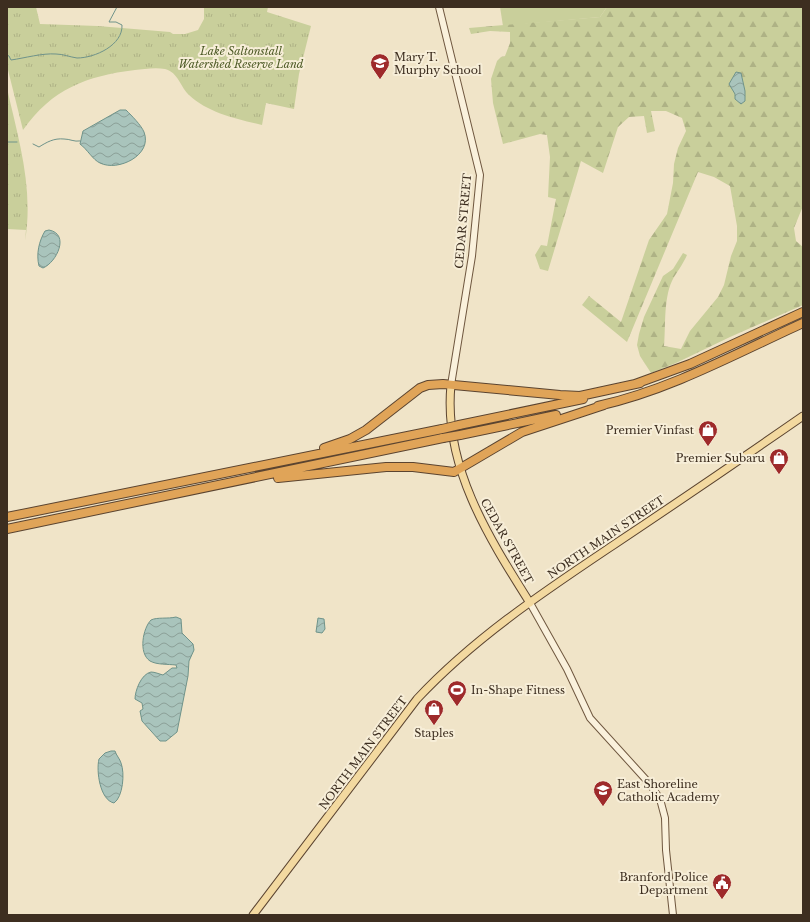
<svg xmlns="http://www.w3.org/2000/svg" width="810" height="922" font-family="'Libre Baskerville',serif">
	<style>
		.grass { fill: #c9cf9b }
		.forest { fill: url(#forest-firs) }
		.park { fill: url(#park-tufts) }
		.water { fill: url(#water-waves); stroke: #6f938a }
		.lines { fill: none; stroke-linecap: round; stroke-linejoin: round }
		.stream { stroke: #6f938a; stroke-width: 1 }
		.secondary-casing { stroke: #6f573f; stroke-width: 8 }
		.primary-casing { stroke: #5b4430; stroke-width: 9 }
		.highway-casing { stroke: #5b4430; stroke-width: 10 }
		.secondary { stroke: #faf1dc; stroke-width: 6 }
		.primary { stroke: #f3d9a0; stroke-width: 7 }
		.highway { stroke: #e0a458; stroke-width: 8 }
		.highway-bridge-casing { stroke: #5b4430; stroke-width: 10; stroke-linecap: butt }
		.highway-bridge { stroke: #e0a458; stroke-width: 8 }
		.labels { text-anchor: middle; stroke-width: 4; stroke-linejoin: round; paint-order: stroke }
		.park-label { font-size: 11px; font-style: italic; fill: #4d5a26; stroke: #f7eed8 }
		.poi-label { font-size: 11px; fill: #3d2e20; stroke: #f7eed8; text-anchor: start }
		.street-label { font-size: 11px; fill: #3d2e20; stroke: #f7eed8 }
	</style>
	<defs>
		<pattern id="forest-firs" width="22" height="20" patternUnits="userSpaceOnUse"><rect width="22" height="20" fill="#c9cf9b"/><path d="M5 1l3.5 6h-7zM16 11l3.5 6h-7z" fill="#aeb285"/></pattern>
		<pattern id="park-tufts" width="24" height="20" patternUnits="userSpaceOnUse"><rect width="24" height="20" fill="#c9cf9b"/><path d="M3 7l-1-3M5 7V3M7 7l1-3M15 17l-1-3M17 17v-4M19 17l1-3" fill="none" stroke="#aeb285"/></pattern>
		<pattern id="water-waves" width="16" height="10" patternUnits="userSpaceOnUse"><rect width="16" height="10" fill="#a9c4bc"/><path d="M0 5q4-4 8 0t8 0" fill="none" stroke="#8ba098"/></pattern>
	</defs>
	<rect width="100%" height="100%" fill="#f0e4c8"/>
	<path class="grass" d="M 500,7 L 607,7 L 600,17 L 503,26 Z"/>
	<path class="forest" d="M 607,7 L 803,7 L 803,206 L 794,228 L 796,241 L 803,247 L 803,305 L 730,337 L 676,363 L 651,373 L 640,356 L 637,345 L 639,334 L 644,317 L 663,276 L 673,269 L 683,253 L 687,255 C 683,264 679,269 674,277 C 663,296 666,325 664,346 L 681,349 L 690,331 L 718,297 L 724,285 L 731,256 L 737,241 L 737,226 L 730,186 L 714,177 L 698,172 L 627,342 L 582,305 L 589,296 L 621,322 L 649,240 L 667,214 L 673,183 L 674,164 L 678,148 L 686,131 L 682,118 L 666,111 L 651,111 L 655,131 L 647,133 L 644,116 L 629,117 L 618,127 L 603,173 L 581,161 L 548,271 L 540,269 L 535,255 L 541,245 L 547,246 L 556,199 L 548,197 L 550,157 L 547,135 L 540,134 L 503,144 L 493,103 L 491,79 L 497,61 L 501,57 L 505,56 L 510,43 L 510,32 L 490,31 L 471,34 L 469,28 L 600,17 Z"/>
	<path class="park" d="M 7,7 L 36,7 L 40,24 L 98,26 L 170,32 L 173,34 L 185,34 L 198,30 L 204,19 L 204,7 L 268,7 L 267,12 L 311,26 L 299,74 L 294,109 L 266,103 L 262,125 C 237,119 208,113 189,95 C 181,88 178,72 165,69 C 156,67 143,69 135,70 C 86,76 52,89 23,130 L 7,66 Z
		M 7,88 C 18,138 34,188 25,241 L 26,230 L 7,229 Z"/>
	<path class="water" d="M 736,72 L 741,73 L 745,91 L 745,101 L 741,104 L 735,99 L 735,94 L 729,84 Z
		M 120,110 L 126,110 C 132,116 141,125 144,132 C 153,155 118,172 100,163 C 93,160 87,149 80,144 L 83,131 Z
		M 49,230 C 70,234 57,262 43,268 L 39,266 C 36,254 39,241 45,231 Z
		M 176,617 L 181,619 L 182,633 L 193,644 L 194,650 L 189,661 L 188,676 L 177,732 L 166,741 L 160,741 L 142,721 L 140,711 L 143,709 L 142,703 L 135,699 C 135,691 141,674 151,672 C 155,672 159,674 163,675 L 172,668 L 177,668 L 176,665 C 168,664 157,665 150,661 C 138,653 143,628 151,620 C 157,617 168,619 176,617 Z
		M 318,618 L 324,619 L 325,629 L 322,633 L 316,632 Z
		M 111,751 L 115,751 C 116,755 120,759 121,763 C 125,773 123,797 114,803 C 100,800 96,771 99,759 L 105,753 Z"/>
	<g class="lines">
		<path class="stream" d="M 7,55 L 9,56 L 11,60 C 25,58 42,53 56,54 C 63,54 70,57 77,58 C 95,58 123,45 122,25 L 116,22 L 109,22 L 117,7
			M 7,142 L 17,142
			M 33,144 L 39,147 C 47,142 54,138 64,139 C 70,139 74,142 80,141"/>
		<g class="secondary-casing">
			<path id="secondary" d="M 439,7 L 480,175 L 472,256 L 451,385
				M 530,603 L 567,669 L 590,718 L 649,783 L 660,799 L 665,818 L 666,850 L 673,915"/>
		</g>
		<g class="primary-casing">
			<path id="primary" d="M 451,385 C 443,466 489,538 530,603
				M 253,915 L 417,699 C 475,637 545,591 615,544 C 678,502 741,459 803,416"/>
		</g>
		<g class="highway-casing">
			<path id="highway" d="M 635,384 L 690,364 L 803,312
				M 598,406 C 670,390 737,353 803,323
				M 459,425 L 583,399
				M 460,435 L 556,415
				M 324,448 L 350,439 L 366,430 L 420,388 L 428,385 L 443,384 L 560,395 L 580,396 L 640,383
				M 278,478 L 386,467 L 413,467 L 454,472 L 522,432 L 604,405
				M 7,517 L 442,429
				M 7,529 L 443,438"/>
		</g>
		<use href="#secondary" class="secondary"/>
		<use href="#primary" class="primary"/>
		<use href="#highway" class="highway"/>
		<g class="highway-bridge-casing">
			<path id="highway-bridge" d="M 442,429 L 459,425
				M 443,438 L 460,435"/>
		</g>
		<use href="#highway-bridge" class="highway-bridge"/>
	</g>
	<defs>
		<g id="school-pin" transform="scale(1)"><path d="M0 17L-7.5 6A9.5 9.5 0 1 1 7.5 6Z" fill="#9e2a2b" stroke="#f7eed8"/><path d="M0-5L7-2L0 1L-7-2ZM-4 1L0 2.5L4 1V4Q0 6-4 4Z" fill="#fff"/></g>
		<g id="shop-pin" transform="scale(1)"><path d="M0 17L-7.5 6A9.5 9.5 0 1 1 7.5 6Z" fill="#9e2a2b" stroke="#f7eed8"/><path d="M-5-2.5h2.3a2.7 3.5 0 0 1 5.4 0H5L5.5 6h-11ZM-1.5-2.5h3a1.5 2.3 0 0 0-3 0Z" fill="#fff"/></g>
		<g id="stadium-pin" transform="scale(1)"><path d="M0 17L-7.5 6A9.5 9.5 0 1 1 7.5 6Z" fill="#9e2a2b" stroke="#f7eed8"/><path d="M0-5a6.5 5 0 1 0 0 10a6.5 5 0 1 0 0-10ZM-3.5-1.8h7v3.6h-7Z" fill="#fff"/></g>
		<g id="civic-pin" transform="scale(1)"><path d="M0 17L-7.5 6A9.5 9.5 0 1 1 7.5 6Z" fill="#9e2a2b" stroke="#f7eed8"/><path d="M-.6-6.5H3V-4.5H.6V-3L4-1V1h2V6H-6V1h2V-1L-.6-3ZM-1.2 2.5V6h2.4V2.5Z" fill="#fff"/></g>
	</defs>
	<g fill-rule="evenodd">
		<use href="#school-pin" x="380" y="63"/>
		<use href="#shop-pin" x="708" y="430"/>
		<use href="#shop-pin" x="779" y="458"/>
		<use href="#stadium-pin" x="457" y="690"/>
		<use href="#shop-pin" x="434" y="709"/>
		<use href="#school-pin" x="603" y="790"/>
		<use href="#civic-pin" x="722" y="883"/>
	</g>
	<g class="labels">
		<g class="park-label">
			<text x="241" y="55">Lake Saltonstall<tspan x="241" dy="13">Watershed Reserve Land</tspan></text>
		</g>
		<g class="poi-label">
			<text x="394" y="61">Mary T.<tspan x="394" dy="13">Murphy School</tspan></text>
			<text x="694" y="434" text-anchor="end">Premier Vinfast</text>
			<text x="765" y="462" text-anchor="end">Premier Subaru</text>
			<text x="471" y="694">In-Shape Fitness</text>
			<text x="434" y="737" text-anchor="middle">Staples</text>
			<text x="617" y="788">East Shoreline<tspan x="617" dy="13">Catholic Academy</tspan></text>
			<text x="708" y="881" text-anchor="end">Branford Police<tspan x="708" dy="13">Department</tspan></text>
		</g>
		<g class="street-label">
			<text transform="translate(463 221) rotate(-85)" y="4">CEDAR STREET</text>
			<text transform="translate(606 537) rotate(-34)" y="4">NORTH MAIN STREET</text>
			<text transform="translate(507 541) rotate(61)" y="4">CEDAR STREET</text>
			<text transform="translate(363 753) rotate(-53)" y="4">NORTH MAIN STREET</text>
		</g>
	</g>
	<rect width="810" height="922" fill="none" stroke="#3d2e20" stroke-width="16"/>
</svg>
